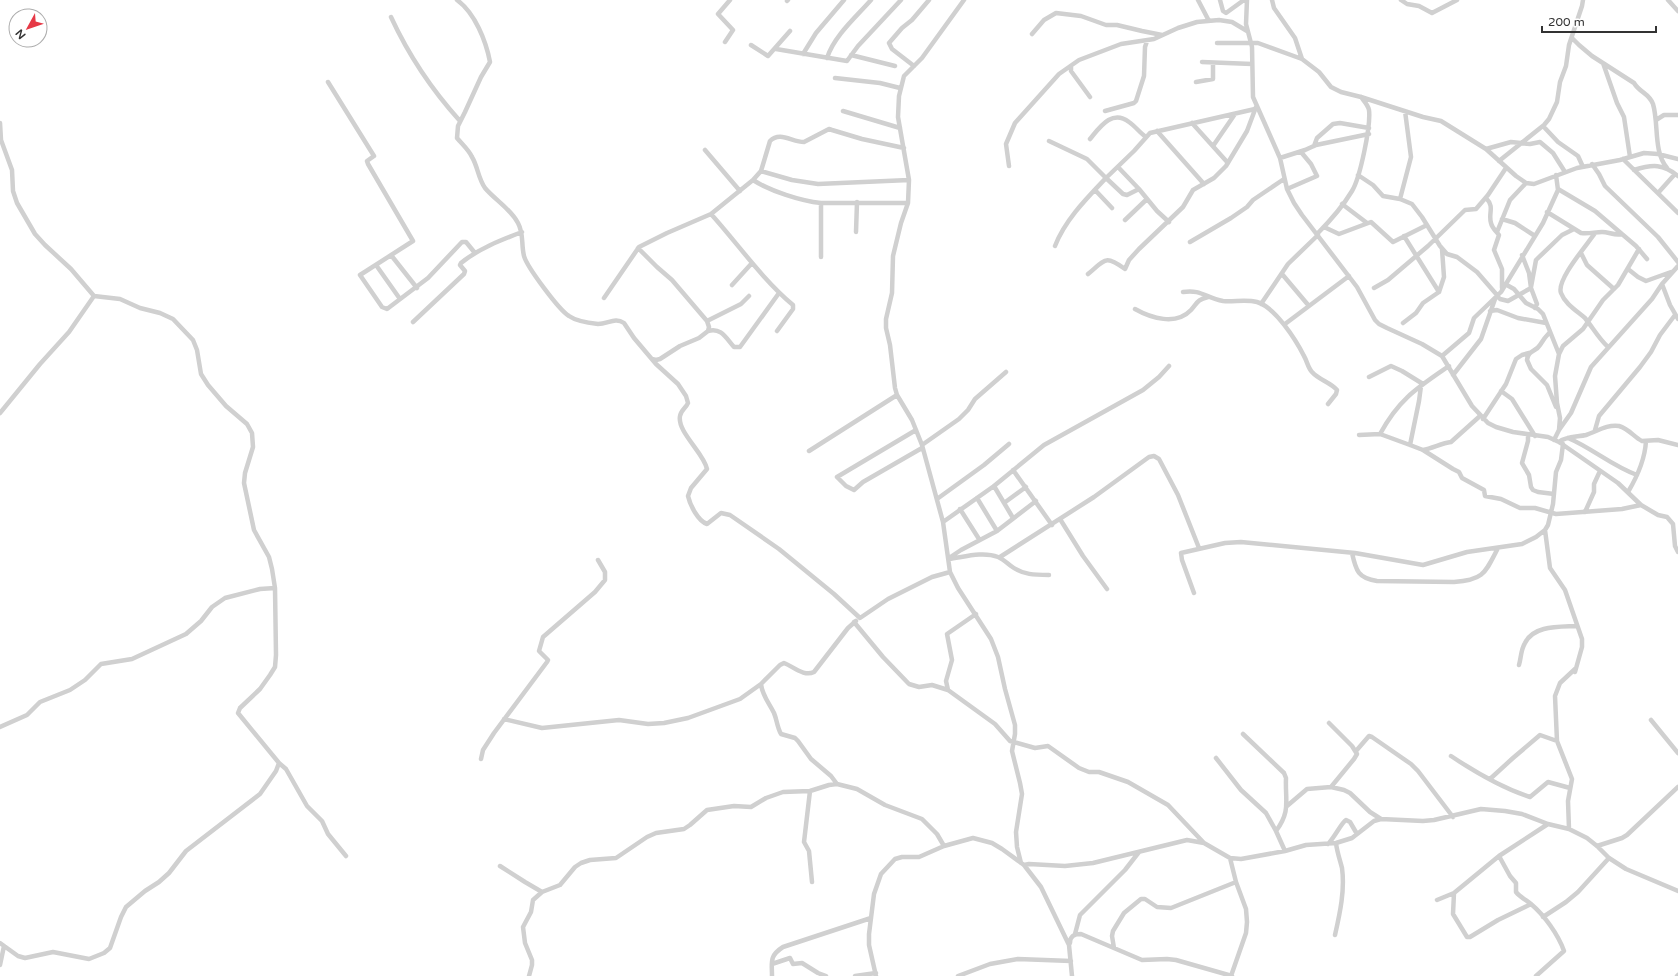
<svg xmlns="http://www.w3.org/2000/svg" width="1678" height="976" font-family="'Varela Round',sans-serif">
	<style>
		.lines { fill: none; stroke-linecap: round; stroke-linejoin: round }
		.minor { stroke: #d0d0d0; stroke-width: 4.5 }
	</style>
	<rect width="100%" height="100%" fill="#fff"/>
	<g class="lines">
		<path class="minor" d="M 457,0 C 475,13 486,41 490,62 L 481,77 L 465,112 L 458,126 L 457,138 C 462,144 469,150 472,157 C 478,167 478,178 485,188 C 495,200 510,208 518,223 C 524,234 521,244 524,256 C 527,267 559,310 569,316 C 576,321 589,323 598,324 C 608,324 615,317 624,323 L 634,338 L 656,364 L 678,384 L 686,396 L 688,403 C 686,408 681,410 680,416 C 677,432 704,453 707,469 L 691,488 L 688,496 C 690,505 698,521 707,524 L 721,513 L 730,515 L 779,549 L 834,594 L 860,618 L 888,599 L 932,577 L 950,572
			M 964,0 L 922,58 L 904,76 L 899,96 L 898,117 L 909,180 L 908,203 L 901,223 L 893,256 L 892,293 L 886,319 L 886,328 L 890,345 L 895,388 L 897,395 L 912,420 L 922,445 L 943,522 L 950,572 L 958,588 L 991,639 L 998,657 L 1005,689 L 1015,725 L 1015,734 L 1012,751 L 1020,783 L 1022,794 L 1016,832 L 1017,847 L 1021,863
			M 1198,0 L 1209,21
			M 1220,0 L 1223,11 L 1226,13 L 1244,0
			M 1247,0 L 1246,24 L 1252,47 L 1253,97 L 1280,158 L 1287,189 L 1294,203 L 1302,215 L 1357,287 L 1375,320 L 1379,324 L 1387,328 L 1422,344 L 1442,356 L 1472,406 L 1488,423 L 1496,427 L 1513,432 L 1548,437 L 1559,442 L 1618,483 L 1641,505 L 1658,515 L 1667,517 L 1673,524 L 1675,546 L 1678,552
			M 1272,0 L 1274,8 L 1295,38 L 1302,59
			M 1401,0 L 1407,4 L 1419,6 L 1432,13 L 1457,0
			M 1668,0 L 1678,11
			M 787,1 L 788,0
			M 391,17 C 409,56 432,90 460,121
			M 1032,34 L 1044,20 L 1056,13 L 1081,16 L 1106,25 L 1117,25 L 1142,31 L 1162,35
			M 1572,38 L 1579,45 L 1592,56 L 1634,83 C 1640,93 1649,93 1653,104 C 1659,124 1653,151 1667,168
			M 725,42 L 733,30 L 718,14 L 730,0
			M 1217,43 L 1258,43 L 1302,59 L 1319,72 L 1331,87 L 1341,92 L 1361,97 L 1423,117 L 1441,121 L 1486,149 L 1516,176 L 1526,183 L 1534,184 L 1577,168 L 1620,160 L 1644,153 L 1658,154 L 1678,159
			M 751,45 L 768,56 L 790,31
			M 776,49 L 847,61 L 858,46 L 901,0
			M 803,54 L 816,33 L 844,0
			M 851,55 L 895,66
			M 827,58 C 834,36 856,17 871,0
			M 1202,62 L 1252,64
			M 1603,63 L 1617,103 L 1624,117 L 1630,157
			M 914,66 L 892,49 L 889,43 L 902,28 L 912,20 L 929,0
			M 1071,66 L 1071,71 L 1090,97
			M 835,78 L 880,83 L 900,88
			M 328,82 L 374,156 L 367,161 L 368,164 L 413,241 L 360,275 L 382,307 L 387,309 L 428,278 L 462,242 L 466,242 L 475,253
			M 1196,82 L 1213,79 L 1213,63
			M 843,111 L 900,128
			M 1105,111 L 1134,103 L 1136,101 L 1144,76 L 1145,47 L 1147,41
			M 1656,120 L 1664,115 L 1678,115
			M 0,123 L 1,140 L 12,170 L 13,191 L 17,203 L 35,234 L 45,245 L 71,269 L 94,296 L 69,332 L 40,364 L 0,413
			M 1192,123 L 1228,163
			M 1543,126 L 1558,142 L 1578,156 L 1583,167
			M 1157,131 L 1204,184
			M 1090,139 C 1100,127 1112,109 1129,122 C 1135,126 1140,133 1146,137
			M 1049,141 L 1087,159 L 1106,178 L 1134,151 L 1150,133 L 1255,109
			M 1213,146 L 1235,114
			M 1314,146 L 1317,138 L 1333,124 L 1340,123 L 1369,128
			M 1486,149 L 1511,142 L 1530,144 L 1540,142 L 1553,153 L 1565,172
			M 705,150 L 740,191
			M 1280,158 L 1305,150 L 1316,145 L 1369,134
			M 1623,159 L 1678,213
			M 1499,161 L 1544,125 L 1549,119 L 1557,102 L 1560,82 L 1566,66 L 1569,45 L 1582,6 L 1583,0
			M 1592,164 L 1599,174 L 1605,186 L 1658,237 L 1678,262
			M 1009,166 L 1006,144 L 1015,123 L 1059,74 L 1079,60 L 1121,44 L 1154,39 L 1178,28 L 1197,22 L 1219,20 L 1232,22 L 1247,31
			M 1118,167 L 1139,189
			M 1634,170 C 1653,164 1663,164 1678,176
			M 761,171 L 792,180 L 818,184 L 909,180
			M 1358,175 L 1373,185 L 1383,196 L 1400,199 L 1412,204 L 1422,217 L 1440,246 L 1447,254 L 1457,257 L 1477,272 L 1497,295
			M 753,180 C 770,191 801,201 821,203 L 908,203
			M 1287,189 L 1317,176 L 1311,164 L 1301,152
			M 1558,189 L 1595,211 L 1636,246 L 1647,259
			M 1095,190 L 1112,208
			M 1658,193 L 1675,174
			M 1486,198 C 1495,207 1488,213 1491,223 C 1492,228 1496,231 1499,235 L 1494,250 L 1502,269 L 1502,288
			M 1400,199 L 1411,157 L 1405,111
			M 1342,204 L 1367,223
			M 1547,212 L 1581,233 C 1589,234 1595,232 1602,232 C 1609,232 1615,236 1622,234
			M 711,214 C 738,244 762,279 793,305 L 793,309 L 777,331
			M 1502,219 L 1515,223 L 1535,236
			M 1125,220 L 1147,199
			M 1324,227 L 1339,234 L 1371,222 L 1393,242 L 1427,225
			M 856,232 L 857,202
			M 1497,232 L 1510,200 L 1526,183
			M 1595,233 C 1587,245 1556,280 1561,293 C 1565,304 1577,311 1585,318 C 1593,328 1599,339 1608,347
			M 1317,234 C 1330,221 1343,206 1352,191 C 1360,178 1371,126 1369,110 C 1368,105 1364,101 1361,97
			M 1404,236 L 1439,292
			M 1190,242 L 1231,218 L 1247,207 L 1253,200 L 1284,179
			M 1055,246 C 1065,220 1087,198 1106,178 L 1123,194 L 1127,195 L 1139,189 L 1157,211 L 1169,222
			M 638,248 L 657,267 L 672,280 L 707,321 L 709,327 L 708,331 L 699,338 L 680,346 L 660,359 L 656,360 L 652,359
			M 1581,253 L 1587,265 L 1614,289
			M 391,255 L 417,288
			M 1522,255 L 1529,273 L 1531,288 L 1537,304 L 1535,308
			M 821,257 L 821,203
			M 376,265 L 400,299
			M 1628,269 L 1638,277 L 1646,281 L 1671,272
			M 1088,274 C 1106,259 1105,255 1125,269 L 1129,260 L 1139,249 L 1183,207 L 1193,190 L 1214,178 L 1226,166 L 1247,131 L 1256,107
			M 1282,274 L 1309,306
			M 1505,284 L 1514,289 L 1526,303 L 1538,309 L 1543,314 L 1559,354 L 1555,376 L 1557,403 L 1560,418 L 1559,430 L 1554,440
			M 1662,284 L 1670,305 L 1678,319
			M 732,285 L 752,263
			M 1531,287 L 1536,260 L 1562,235 L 1574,229
			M 1374,288 L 1388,280 L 1428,246 L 1465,210 L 1476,209 L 1488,195 L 1506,168
			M 1183,292 C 1201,289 1206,298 1223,301 C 1234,302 1246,299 1257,302 C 1275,307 1296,340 1304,356 C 1307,361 1308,368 1312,372 C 1319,380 1330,382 1337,390 L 1336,394 L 1328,404
			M 1497,296 L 1500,299 L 1508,301 L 1531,288
			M 604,298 L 639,247 L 667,233 L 711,214 L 753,180 L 761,171 L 770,141 C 780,131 792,142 804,142 L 829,129 L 832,130 L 862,139 L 904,148
			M 1261,304 L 1288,264 L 1318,235
			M 1135,309 C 1151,318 1176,326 1191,310 C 1198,302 1197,300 1208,297
			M 1490,311 L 1497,310 L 1518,318 L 1546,323
			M 707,321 L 741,304 L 749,296
			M 413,322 L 464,274 L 465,271 L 460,265 L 461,263 C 478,249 501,240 522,232
			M 1403,323 L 1416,313 L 1423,303 L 1439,292 L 1444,277 L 1442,249
			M 1285,324 L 1349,276
			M 708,331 C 721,327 726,338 734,347 L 740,347 L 779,293
			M 1550,332 C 1546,336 1543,340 1540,345 C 1536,352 1528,350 1527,360 L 1531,369 L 1547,385 L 1556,407
			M 1559,354 L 1563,346 L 1583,329 L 1603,300 L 1618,285 L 1639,249
			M 1442,356 L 1469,333 L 1474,318 L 1501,292 L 1543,223 L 1558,190 L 1556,175
			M 1453,375 L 1481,339 L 1495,299
			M 1369,377 L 1391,366 L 1402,371 L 1423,384
			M 1501,391 L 1512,399 L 1535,436
			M 1483,419 L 1506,384 L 1516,359 L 1522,355 L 1529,353
			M 916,430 L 837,477 L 846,486 L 854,490 L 863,482 L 922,448
			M 1559,430 L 1571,413 L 1591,367 L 1652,299 L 1662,284 L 1678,266
			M 1595,430 L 1599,416 L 1640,367 L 1651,352 L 1660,335 L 1675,315
			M 1380,434 C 1399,399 1417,388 1449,366
			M 1359,435 L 1380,434 L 1410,445 L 1423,450 L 1453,469 L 1459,472 L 1462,478 L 1484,490 L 1485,496 L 1501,499 L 1520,508 L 1535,508 L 1556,514 L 1622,509 L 1641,505
			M 1528,435 L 1528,441 L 1522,463 L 1529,475 L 1531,487 L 1533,490 L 1538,492 L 1554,494
			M 1568,438 C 1592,448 1612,466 1637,475
			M 1559,442 C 1566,436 1578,437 1586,435 C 1596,432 1607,424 1619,426 C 1629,429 1634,437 1642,441 L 1658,440 L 1678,445
			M 922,445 L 959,419 L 968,410 L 975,399 L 1006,372
			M 1410,445 L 1419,401 L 1421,386
			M 1423,450 C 1433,448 1442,443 1451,442 L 1480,416
			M 809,451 L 897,395
			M 1013,470 L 1052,525
			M 994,486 L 1013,518
			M 1628,492 C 1637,477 1645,459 1646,441
			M 977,498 L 997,531
			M 937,499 L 984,465 L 1009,444
			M 1004,503 L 1026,487
			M 960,509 L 979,539
			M 1585,512 L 1594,492 L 1594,484 L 1600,471
			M 1060,519 L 1083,556 L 1107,589
			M 943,522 L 994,486 L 1044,445 L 1143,390 L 1159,377 L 1169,366
			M 1545,530 L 1550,568 L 1565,590 L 1582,639 L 1582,647 L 1575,672
			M 1352,553 C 1356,571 1358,578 1377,581 L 1454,582 C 1484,580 1485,573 1498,548
			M 1000,557 L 1094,497 L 1149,457 L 1154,456 L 1159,459 L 1178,495 L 1199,548
			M 949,558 L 961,550 L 997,531 L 1036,501
			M 949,559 C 964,557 983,551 998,557 C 1003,559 1007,563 1011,566 C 1023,575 1035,575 1049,575
			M 1194,593 L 1182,560 L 1181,553 L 1225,543 L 1241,542 L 1355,553 L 1423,565 L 1467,552 L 1522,544 L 1536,537 L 1545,530 L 1548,525 L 1553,504 L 1556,472 L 1561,460 L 1563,444
			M 854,622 L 883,657 L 909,684 L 919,687 L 932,685 L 948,690 L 995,724 L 1010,741 L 1035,748 L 1048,746 L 1079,768 L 1089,772 L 1099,772 L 1128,782 L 1168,805 L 1204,843
			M 1519,665 C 1521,658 1521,649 1525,643 C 1534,625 1559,627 1577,626
			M 948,690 L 946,681 L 952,660 L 947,634 L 976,614
			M 504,719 L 542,728 L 619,720 L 648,724 L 664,723 L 688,718 L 740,699 L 761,684
			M 1651,720 L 1678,753
			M 1329,723 L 1352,746 L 1357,754 L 1354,759 L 1331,787
			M 0,727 L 27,715 L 40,702 L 70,690 L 85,680 L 101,664 L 132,659 L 186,634 L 201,621 L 212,607 L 225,598 L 260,589 L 275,588
			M 1243,734 L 1284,773 L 1286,778 C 1285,801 1291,811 1276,831
			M 1356,751 L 1369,736 L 1372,737 L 1411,764 L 1418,771 L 1453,817
			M 1451,756 C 1475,772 1502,788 1530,797 L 1548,782 L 1570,788
			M 1216,758 L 1241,790 L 1266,813 L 1276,831 L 1285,851
			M 481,759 L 483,750 L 494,733 L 547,662 L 548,660 L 539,651 L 543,637 L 595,592 L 605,580 L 605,572 L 598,560
			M 279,763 L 286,769 L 307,806 L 322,821 L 328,834 L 346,856
			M 1490,779 L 1513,758 L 1540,735 L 1557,741
			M 837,784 L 831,776 L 811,759 L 798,741 L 795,738 L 781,734 C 777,727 777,720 774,713 C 769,703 762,695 761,684 L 780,665 L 784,663 C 794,667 804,677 814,672 L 848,628 L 856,621
			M 810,791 L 804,842 L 809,851 L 812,882
			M 1287,806 L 1307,789 L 1331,787 L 1344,790 L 1350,793 L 1370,812 L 1381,819
			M 1569,829 L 1568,801 L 1572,779 L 1557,741 L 1555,696 L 1560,683 L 1575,669
			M 1328,844 C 1334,838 1342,822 1346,820 L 1350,822 L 1357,834
			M 1597,846 L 1622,838 L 1627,835 L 1678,787
			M 1499,856 L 1510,876 L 1516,883 L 1516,892 C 1520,897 1526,900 1531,904 C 1544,915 1558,934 1564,951 L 1536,976
			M 1230,858 L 1236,882 L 1246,909 L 1247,922 L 1246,933 L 1231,976
			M 1024,865 L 1029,864 L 1065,866 L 1093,863 L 1187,840 L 1204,843 L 1230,858 L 1241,859 L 1285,851 L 1306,845 L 1336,843 L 1352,838 L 1374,821 L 1381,819 L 1423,821 L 1434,820 L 1481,809 L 1505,811 L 1522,814 L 1548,824 L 1569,829 L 1587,838 L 1597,846 L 1609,858 L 1626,869 L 1678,891
			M 500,866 L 525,882 L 542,892 L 560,885 L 575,867 L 581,863 L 590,860 L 616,858 L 647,837 L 656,833 L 684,829 L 690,825 L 707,810 L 734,806 L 751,807 L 766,798 L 783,792 L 810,791 L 829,785 L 837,784 L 857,789 L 885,805 L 922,819 L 937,834 L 944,846
			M 1454,893 L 1453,914 L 1467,937 L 1470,937 L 1498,920 L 1531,904
			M 1437,900 L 1454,893 L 1499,856 L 1548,824
			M 1543,917 L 1566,902 L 1578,892 L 1609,858
			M 1075,934 L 1080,915 L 1125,870 L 1139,852
			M 1335,935 C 1340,913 1345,890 1342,868 C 1340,860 1337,852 1336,843
			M 0,943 L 18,956 L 25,958 L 53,952 L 89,959 L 104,953 L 110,948 L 121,917 L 126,907 L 145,891 L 159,882 L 169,873 L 186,851 L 260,794 L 276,771 L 279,763 L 238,713 L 240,708 L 260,689 L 270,675 L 275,667 L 276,655 L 275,588 L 272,569 L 269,557 L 254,530 L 244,483 L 245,473 L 253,447 L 252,433 L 247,424 L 226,406 L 208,385 L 201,374 L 197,350 L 193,340 L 173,319 L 160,313 L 140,308 L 120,299 L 94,296
			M 1070,943 C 1070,936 1074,934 1081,934 L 1142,960 L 1167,959 L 1176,960 L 1232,976
			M 1114,948 L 1112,936 L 1113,931 L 1124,913 L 1141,899 L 1145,899 L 1157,907 L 1171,908 L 1236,882
			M 772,964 L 790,958 L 793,964 L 802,963 L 818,973 L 826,976
			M 0,965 L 4,946
			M 529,976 L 532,965 L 532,960 L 525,943 L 523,927 L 531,912 L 533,900 L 542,892
			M 772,976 C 772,962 769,956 783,947 L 871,918
			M 855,976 L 876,973
			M 876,976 L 869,945 L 869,934 L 874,894 L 881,874 L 895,859 L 902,857 L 919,857 L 944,846 L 973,838 L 992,843 L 1002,849 L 1024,865 L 1041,887 L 1069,945 L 1072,976
			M 958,976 L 990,964 L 1018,959 L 1071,961
			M 1677,976 L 1678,975"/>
	</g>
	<g transform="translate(28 28) rotate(230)"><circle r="19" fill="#ffffff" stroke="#adadad"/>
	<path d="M0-3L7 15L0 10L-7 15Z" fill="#e63946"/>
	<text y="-6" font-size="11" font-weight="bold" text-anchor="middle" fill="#333333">N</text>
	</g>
	<path d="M1542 26v6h114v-6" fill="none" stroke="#333333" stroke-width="2"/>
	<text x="1548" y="26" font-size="12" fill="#333333" stroke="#ffffff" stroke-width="3" paint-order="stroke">200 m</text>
</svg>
